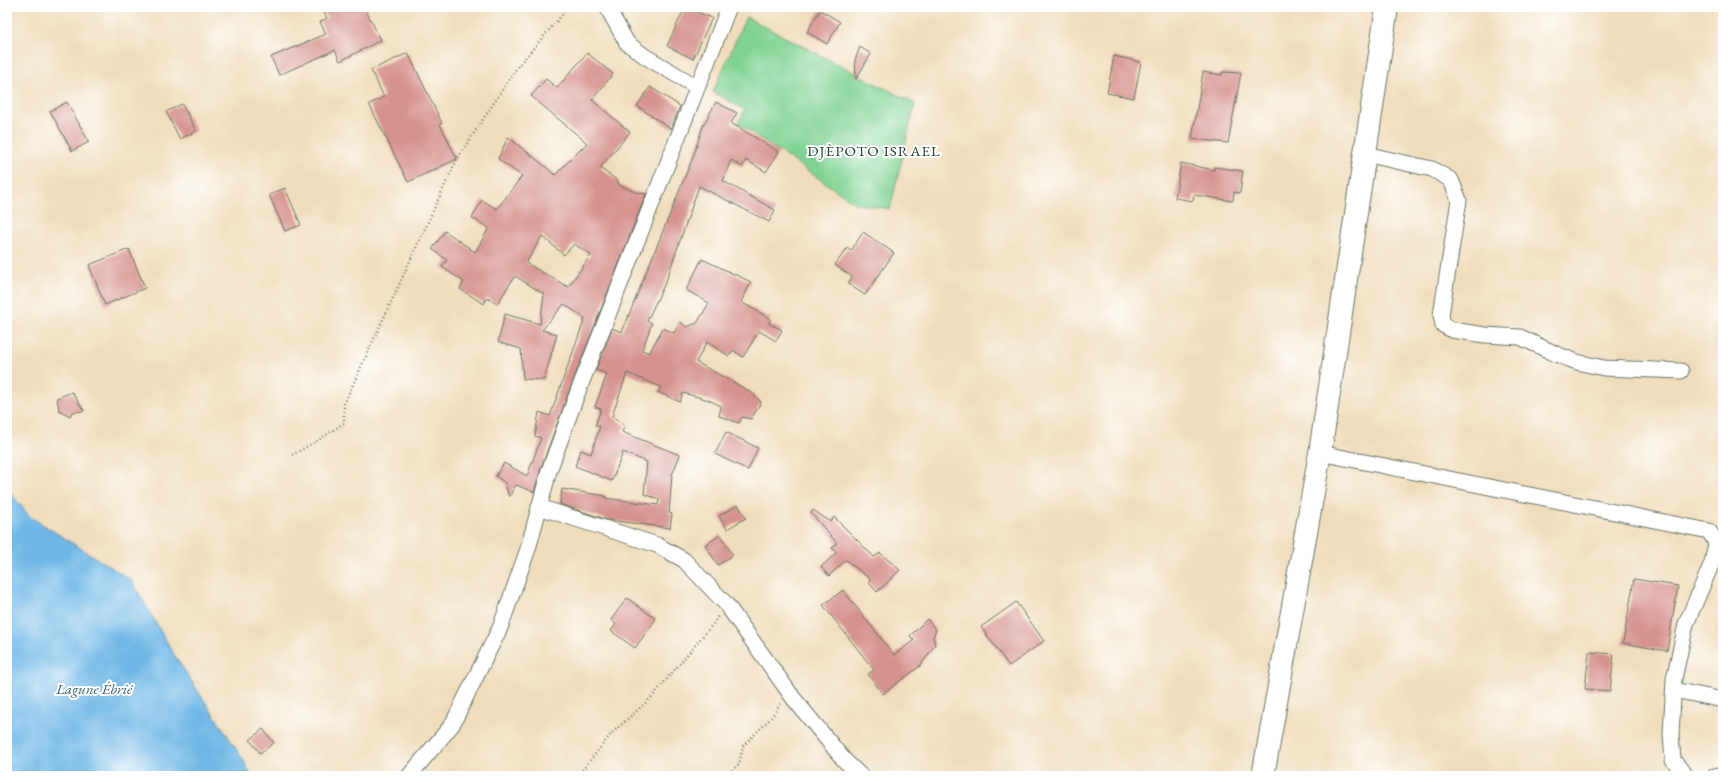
<svg xmlns="http://www.w3.org/2000/svg" width="1730" height="783" font-family="'EB Garamond',serif">
	<style>
		.green { fill: #81d394; stroke: #508864 }
		.water { fill: #6eb7e6; stroke: #467a8d }
		.building { fill: #d6938e; fill-rule: evenodd }
		.lines { fill: none; stroke-linecap: round; stroke-linejoin: round }
		.street-casing { stroke: #687564; stroke-width: 17 }
		.secondary-casing { stroke: #687564; stroke-width: 24 }
		.path { stroke: #687564; stroke-width: 2.5; stroke-dasharray: 1 3; stroke-linecap: butt }
		.street { stroke: #fff; stroke-width: 15 }
		.secondary { stroke: #fff; stroke-width: 22 }
		.labels { text-anchor: middle; stroke-width: 4; stroke-linejoin: round; paint-order: stroke }
		.neighbourhood-label { font-size: 15px; letter-spacing: 1px; fill: #1f3d34; stroke: #fff }
		.water-label { font-size: 15px; font-style: italic; fill: #376269; stroke: #fff }
	</style>
	<rect width="100%" height="100%" fill="#fff"/>
	<filter id="ink" filterUnits="userSpaceOnUse"><feTurbulence type="fractalNoise" baseFrequency=".025" numOctaves="2"/><feDisplacementMap in="SourceGraphic" scale="8" xChannelSelector="R" yChannelSelector="G"/><feConvolveMatrix kernelMatrix="1 2 1 2 8 2 1 2 1" color-interpolation-filters="sRGB"/></filter>
	<filter id="wash" filterUnits="userSpaceOnUse"><feTurbulence type="fractalNoise" baseFrequency=".012" numOctaves="4" result="noise"/><feDisplacementMap in="SourceGraphic" scale="16" xChannelSelector="R" yChannelSelector="G"/><feGaussianBlur stdDeviation="0.9" result="paint"/><feColorMatrix in="noise" values="0 0 0 0 0 0 0 0 0 0 0 0 0 0 0 0 0 1.4 0 .05"/><feComposite in="paint" operator="in"/></filter>
	<g filter="url(#wash)">
		<rect width="100%" height="100%" fill="#f0ddbc"/>
		<path class="green" d="M 746,17 L 915,104 L 890,209 L 856,204 L 738,123 L 745,110 L 713,92 Z"/>
		<path class="water" d="M 7,488 L 29,516 L 131,580 L 175,656 L 243,759 L 251,776 L 7,776 Z"/>
		<g id="blocks">
			<path class="building" d="M 321,7 L 364,7 L 381,40 L 340,61 L 335,50 L 279,75 L 271,57 L 326,34 L 320,22 L 327,18 Z
				M 685,7 L 712,18 L 693,59 L 667,46 Z
				M 820,10 L 840,22 L 827,44 L 807,32 Z
				M 860,47 L 871,54 L 856,79 L 855,60 Z
				M 408,53 L 442,123 L 440,124 L 457,159 L 408,182 L 369,104 L 384,97 L 371,70 Z
				M 587,53 L 613,74 L 592,100 L 630,132 L 600,168 L 618,181 L 619,185 L 635,192 L 646,194 L 569,391 L 541,468 L 534,492 L 516,485 L 509,497 L 505,483 L 496,476 L 504,463 L 527,476 L 541,438 L 535,436 L 539,412 L 550,416 L 585,318 L 564,304 L 542,330 L 557,334 L 544,380 L 523,379 L 521,349 L 498,342 L 505,314 L 540,324 L 544,294 L 515,276 L 497,304 L 487,298 L 484,304 L 460,289 L 464,282 L 442,267 L 447,260 L 432,249 L 445,231 L 475,252 L 489,228 L 472,218 L 482,200 L 497,209 L 522,176 L 498,159 L 508,137 L 546,167 L 555,175 L 587,143 L 531,96 L 546,79 L 557,88 ZM 542,236 L 564,255 L 574,244 L 591,255 L 568,287 L 526,263 Z
				M 1114,56 L 1141,62 L 1134,98 L 1107,93 Z
				M 1203,72 L 1222,75 L 1222,72 L 1241,73 L 1228,143 L 1192,139 Z
				M 650,87 L 680,106 L 671,129 L 637,106 Z
				M 67,102 L 89,142 L 72,151 L 50,111 Z
				M 716,102 L 737,113 L 731,123 L 779,152 L 766,172 L 746,160 L 742,167 L 731,160 L 723,181 L 775,210 L 769,222 L 699,186 L 666,281 L 647,321 L 652,323 L 642,350 L 649,353 L 663,328 L 674,333 L 680,322 L 687,327 L 697,323 L 709,303 L 686,290 L 702,259 L 751,282 L 741,302 L 771,319 L 768,323 L 782,330 L 776,341 L 759,331 L 743,357 L 733,350 L 729,356 L 707,342 L 696,362 L 751,392 L 761,402 L 751,419 L 742,417 L 739,423 L 719,416 L 721,406 L 709,400 L 683,393 L 680,402 L 658,392 L 661,387 L 627,373 L 612,416 L 625,426 L 622,432 L 680,455 L 672,475 L 669,513 L 672,514 L 670,528 L 608,520 L 560,504 L 562,489 L 606,496 L 605,498 L 658,505 L 659,499 L 644,494 L 647,462 L 623,452 L 612,481 L 575,466 L 581,450 L 591,454 L 600,426 L 595,426 L 601,409 L 595,407 L 607,374 L 596,370 L 612,328 L 622,332 L 693,157 L 703,126 Z
				M 182,104 L 196,131 L 180,139 L 166,112 Z
				M 1181,163 L 1214,170 L 1214,167 L 1243,171 L 1240,193 L 1234,192 L 1233,201 L 1194,195 L 1193,201 L 1175,198 Z
				M 285,188 L 301,225 L 285,231 L 269,195 Z
				M 863,232 L 894,253 L 865,295 L 848,284 L 852,277 L 835,265 L 847,248 L 851,251 Z
				M 129,249 L 145,288 L 105,305 L 89,265 Z
				M 72,392 L 84,411 L 73,412 L 70,416 L 59,410 L 57,398 Z
				M 726,432 L 758,448 L 748,470 L 715,454 Z
				M 738,505 L 746,518 L 727,529 L 719,516 Z
				M 813,510 L 831,522 L 834,517 L 874,557 L 880,553 L 900,570 L 877,592 L 869,583 L 870,579 L 846,560 L 829,576 L 821,567 L 837,552 L 832,548 L 837,543 L 811,513 Z
				M 720,535 L 733,555 L 718,565 L 705,545 Z
				M 1634,579 L 1678,586 L 1667,651 L 1623,643 Z
				M 843,590 L 894,655 L 914,640 L 910,636 L 927,619 L 936,630 L 933,637 L 935,645 L 920,666 L 883,694 L 868,674 L 874,670 L 823,605 Z
				M 627,598 L 656,619 L 635,648 L 611,631 L 616,624 L 611,620 Z
				M 1016,602 L 1044,641 L 1009,666 L 981,627 Z
				M 1589,652 L 1614,654 L 1610,691 L 1585,689 Z
				M 263,729 L 274,743 L 260,753 L 250,740 Z"/>
		</g>
	</g>
	<g filter="url(#ink)">
		<use href="#blocks" fill-opacity="0" stroke="#687564" stroke-width="1"/>
		<g class="lines">
			<g class="street-casing">
				<path id="street" d="M 607,7 L 627,43 L 646,57 L 697,87
					M 1365,154 L 1432,169 L 1451,180 L 1459,200 L 1441,315 L 1443,325 L 1452,330 L 1485,335 L 1520,337 L 1556,354 L 1577,362 L 1604,368 L 1681,371
					M 1320,453 L 1709,531 L 1716,543 L 1712,563 L 1686,624 L 1674,679 L 1671,734 L 1673,760 L 1686,776
					M 539,507 L 657,545 L 684,560 L 726,604 L 794,699 L 844,760 L 861,776
					M 1674,690 L 1723,700
					M 409,776 L 452,725 L 500,628 L 528,549 L 549,471 L 577,394 L 729,7
					M 1715,776 L 1723,774"/>
			</g>
			<g class="secondary-casing">
				<path id="secondary" d="M 1263,776 L 1320,453 L 1387,7"/>
			</g>
			<path class="path" d="M 292,455 L 317,441 L 344,423 L 344,404 L 457,159 L 518,66 L 569,7
				M 583,776 L 580,773 L 612,733 L 651,698 L 713,624 L 718,616
				M 726,776 L 739,764 L 743,746 L 771,718 L 781,703"/>
			<use href="#street" class="street"/>
			<use href="#secondary" class="secondary"/>
		</g>
	</g>
	<g class="labels">
		<g class="neighbourhood-label">
			<text x="874" y="156">DJÈPOTO ISRAEL</text>
		</g>
		<g class="water-label">
			<text x="94" y="694">Lagune Ébrié</text>
		</g>
	</g>
	<rect width="1730" height="783" fill="none" stroke="#fff" stroke-width="24"/>
</svg>
